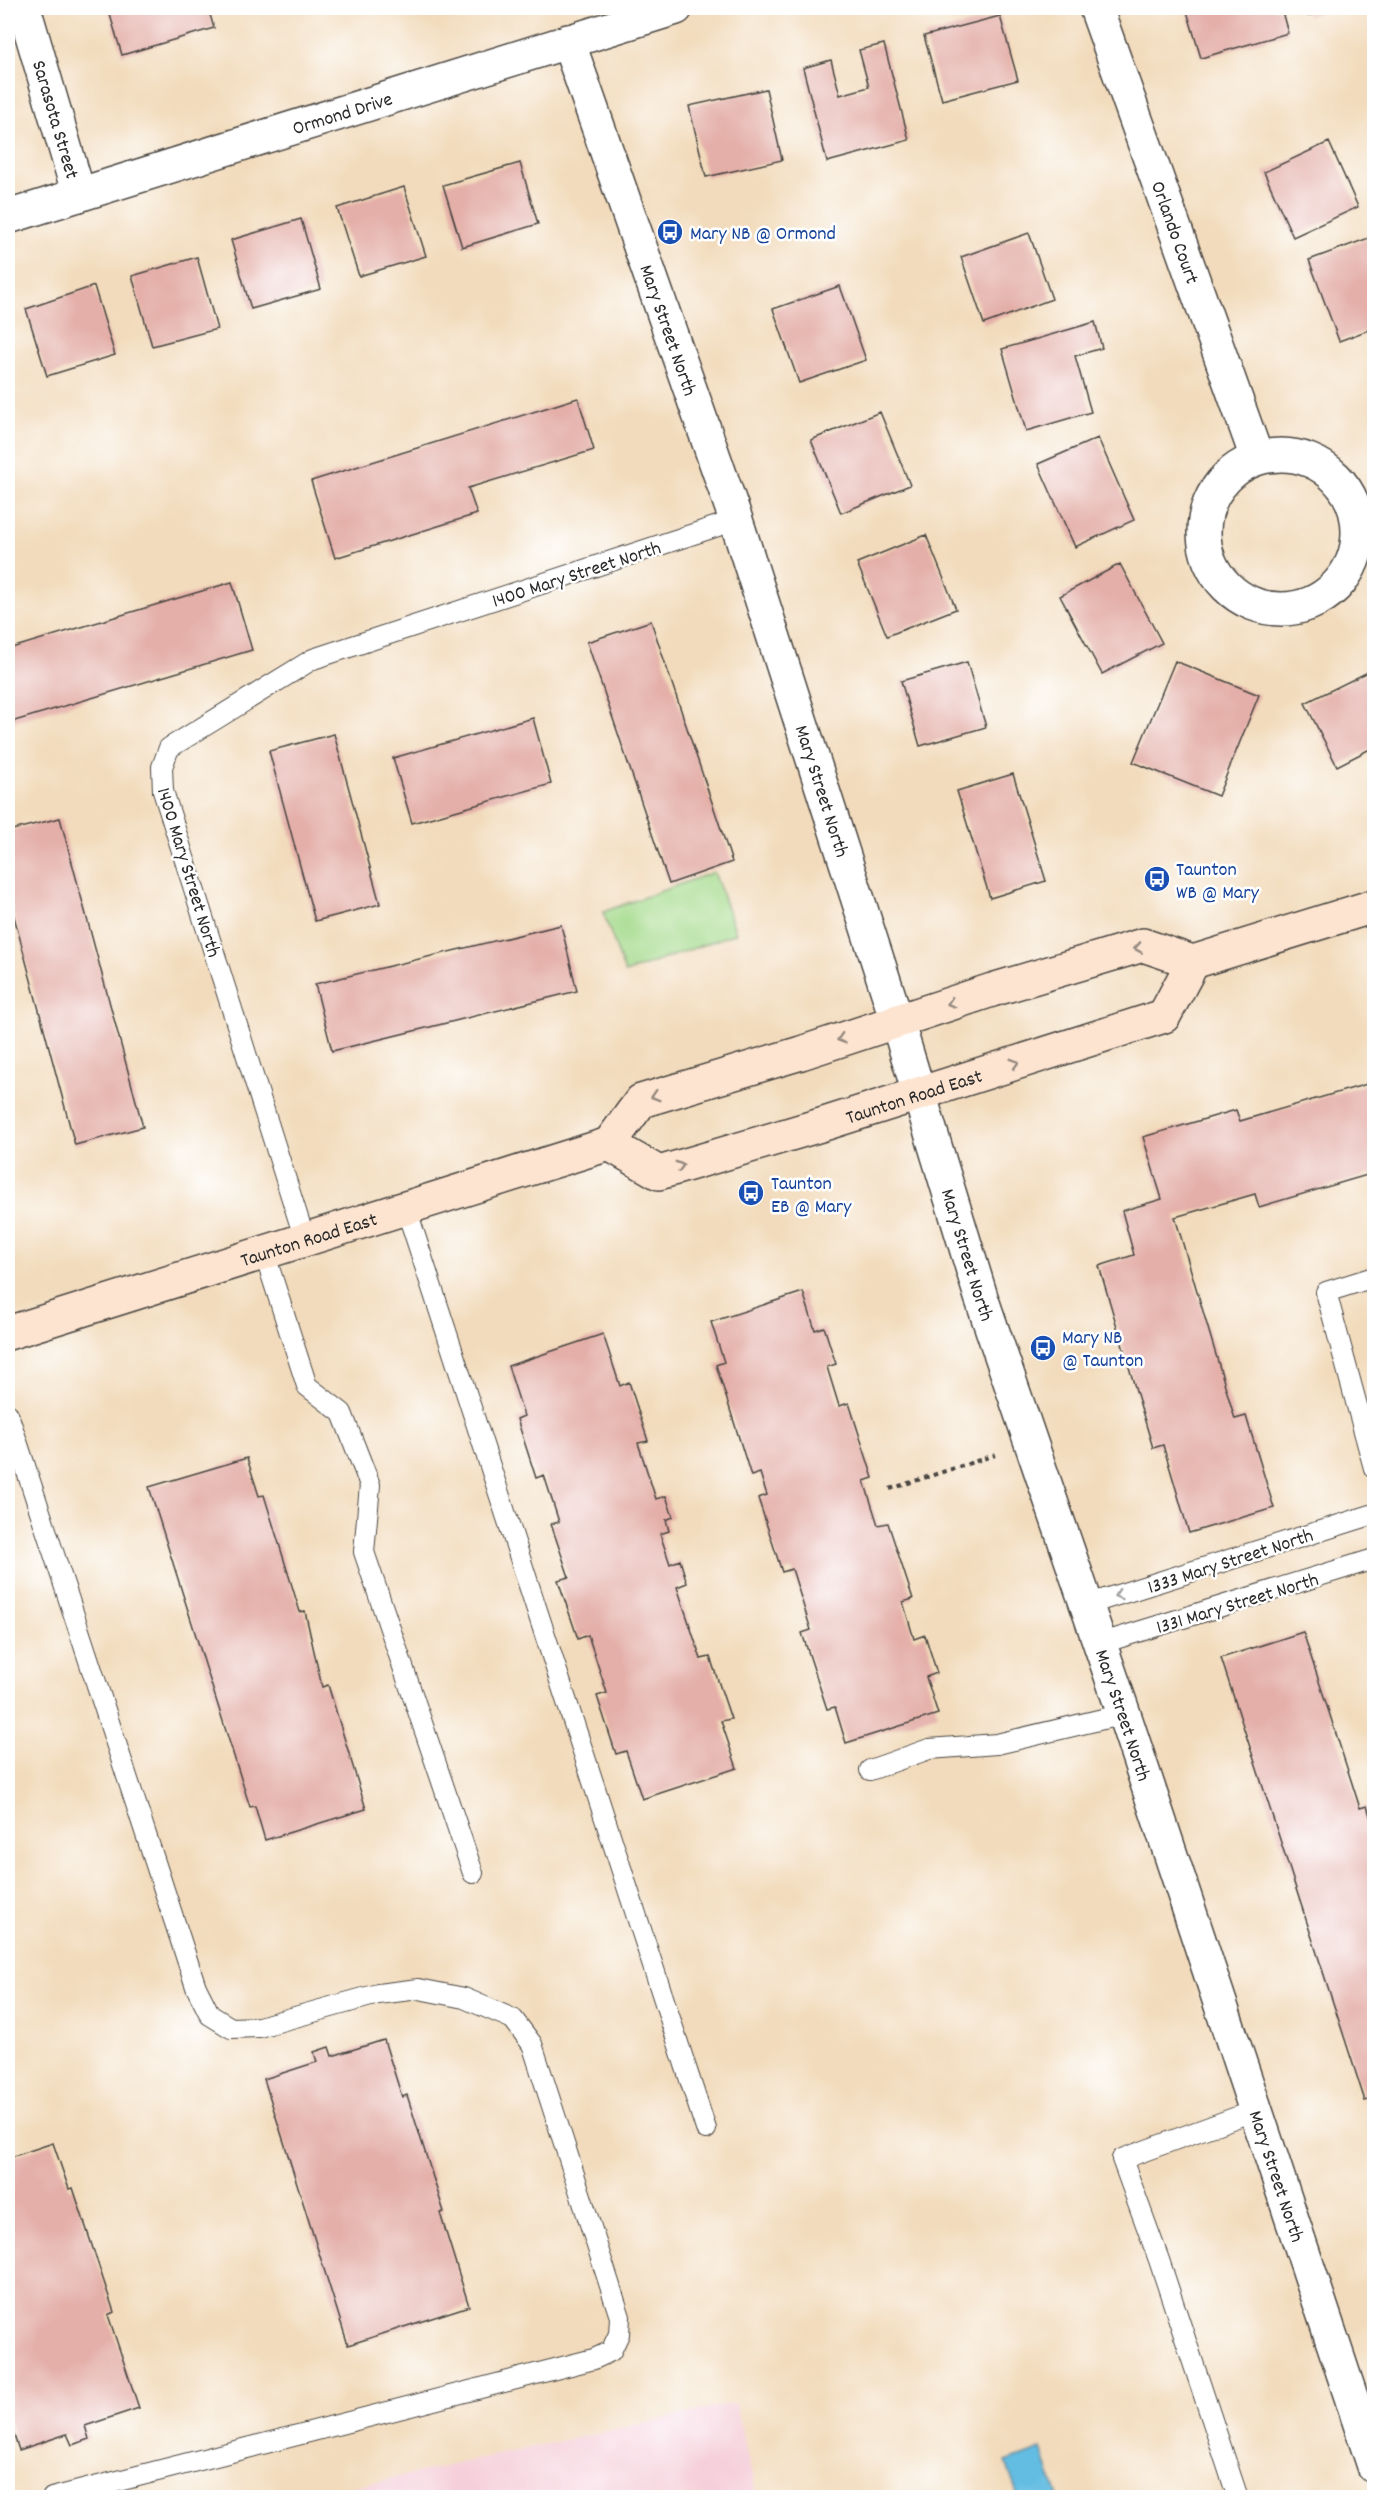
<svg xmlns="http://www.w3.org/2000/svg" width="1382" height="2505" font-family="Dekko,sans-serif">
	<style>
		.built { fill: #f5cfda }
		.green { fill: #a4da8b; stroke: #68825b; stroke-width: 1.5 }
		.water { fill: #64bde2; stroke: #487486; stroke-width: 1.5 }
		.building { fill: #e4afa8 }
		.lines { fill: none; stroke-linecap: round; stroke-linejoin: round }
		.service-casing { stroke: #494541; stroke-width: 22 }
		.minor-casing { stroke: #494541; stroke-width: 36 }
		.secondary-casing { stroke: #494541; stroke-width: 36 }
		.path { stroke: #494541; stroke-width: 4; stroke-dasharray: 4.5 4.5; stroke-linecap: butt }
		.service { stroke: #fff; stroke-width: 20 }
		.minor { stroke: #fff; stroke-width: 33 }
		.secondary { stroke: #fde4d0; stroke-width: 33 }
		.oneway { stroke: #94887e }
		.oneway2 { stroke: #a0a0a0 }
		.labels { text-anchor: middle; stroke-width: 5; stroke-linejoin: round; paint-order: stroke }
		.street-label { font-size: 20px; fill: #2b2b2b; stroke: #fff }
		.transit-label { font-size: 20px; fill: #164399; stroke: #fff; text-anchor: start }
	</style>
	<rect width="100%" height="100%" fill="#fff"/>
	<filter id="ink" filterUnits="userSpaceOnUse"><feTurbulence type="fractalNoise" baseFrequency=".0167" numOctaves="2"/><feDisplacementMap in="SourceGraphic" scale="12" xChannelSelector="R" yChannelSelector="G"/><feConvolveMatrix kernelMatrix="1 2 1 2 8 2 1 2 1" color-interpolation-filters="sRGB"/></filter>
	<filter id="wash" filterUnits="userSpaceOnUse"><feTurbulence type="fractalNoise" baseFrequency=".008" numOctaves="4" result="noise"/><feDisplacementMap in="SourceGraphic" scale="24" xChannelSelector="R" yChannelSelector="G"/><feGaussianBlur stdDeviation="1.35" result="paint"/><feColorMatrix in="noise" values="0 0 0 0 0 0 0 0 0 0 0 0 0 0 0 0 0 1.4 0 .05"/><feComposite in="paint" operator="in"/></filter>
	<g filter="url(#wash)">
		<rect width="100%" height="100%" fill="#f2dbbc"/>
		<path class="built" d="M 735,2403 L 757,2497 L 305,2497 Z"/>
		<path class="green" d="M 714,872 L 736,933 L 625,973 L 603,912 Z"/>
		<path class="water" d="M 1041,2449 L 1058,2497 L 1018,2497 L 1006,2462 Z"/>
		<g id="blocks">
			<path class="building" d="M 108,8 L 208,8 L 214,28 L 122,55 Z
				M 1186,8 L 1281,8 L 1288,33 L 1201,58 Z
				M 1305,8 L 1334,8 L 1308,16 Z
				M 1000,16 L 1018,80 L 942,100 L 924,36 Z
				M 884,44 L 909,140 L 827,162 L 803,68 L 831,60 L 840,95 L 869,87 L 859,50 Z
				M 766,89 L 782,160 L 706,177 L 689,106 Z
				M 1329,142 L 1358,207 L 1293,237 L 1264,172 Z
				M 520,163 L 538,224 L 462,247 L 443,185 Z
				M 404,187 L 426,256 L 359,276 L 337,208 Z
				M 301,219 L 321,289 L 251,309 L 231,240 Z
				M 1029,233 L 1052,299 L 984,324 L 961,257 Z
				M 1374,236 L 1374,328 L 1339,341 L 1309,260 Z
				M 197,257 L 217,329 L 152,346 L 132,276 Z
				M 94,286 L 115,355 L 47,376 L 26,309 Z
				M 840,286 L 866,360 L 799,383 L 773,309 Z
				M 1095,322 L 1102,348 L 1075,356 L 1091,412 L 1026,431 L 1002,349 Z
				M 578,398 L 594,450 L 468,488 L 477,514 L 335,558 L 311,481 Z
				M 880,412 L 910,485 L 841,513 L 811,440 Z
				M 1098,438 L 1134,520 L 1075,547 L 1038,464 Z
				M 926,535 L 956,609 L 887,636 L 857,563 Z
				M 1120,564 L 1162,643 L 1102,674 L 1060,596 Z
				M 232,582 L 252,650 L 8,723 L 8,649 Z
				M 651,621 L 732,862 L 669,884 L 587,642 Z
				M 1175,661 L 1259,695 L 1218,796 L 1133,762 Z
				M 967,662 L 986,727 L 920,746 L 901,681 Z
				M 1370,671 L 1374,679 L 1374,747 L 1337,766 L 1305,703 Z
				M 533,718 L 551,784 L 412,823 L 393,758 Z
				M 334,734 L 380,904 L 315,921 L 269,751 Z
				M 1013,774 L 1046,881 L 990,898 L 957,791 Z
				M 60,818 L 143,1127 L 75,1145 L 8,894 L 8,831 Z
				M 561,925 L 577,991 L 332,1051 L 315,984 Z
				M 1374,1082 L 1374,1173 L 1259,1207 L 1255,1194 L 1175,1217 L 1235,1419 L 1246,1416 L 1274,1508 L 1189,1533 L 1163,1445 L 1153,1448 L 1099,1266 L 1134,1255 L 1122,1211 L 1162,1199 L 1143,1137 L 1236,1110 L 1240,1121 Z
				M 803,1292 L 815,1330 L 824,1327 L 836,1364 L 827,1367 L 839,1406 L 849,1403 L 873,1478 L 864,1481 L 878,1525 L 888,1523 L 913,1599 L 903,1602 L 914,1639 L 925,1635 L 937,1673 L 926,1677 L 938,1714 L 846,1743 L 835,1707 L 827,1709 L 802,1633 L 811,1630 L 792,1569 L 782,1572 L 758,1498 L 767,1495 L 760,1473 L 751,1476 L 716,1365 L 724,1362 L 711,1322 Z
				M 603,1334 L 620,1386 L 629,1382 L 648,1441 L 638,1443 L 656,1499 L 666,1496 L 673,1517 L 666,1520 L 669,1531 L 660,1534 L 670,1564 L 680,1560 L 687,1583 L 677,1587 L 701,1659 L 710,1657 L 731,1719 L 721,1721 L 737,1768 L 642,1799 L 626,1751 L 616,1754 L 597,1696 L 607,1693 L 588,1635 L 578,1639 L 558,1580 L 569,1577 L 551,1524 L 559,1522 L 544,1475 L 536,1478 L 517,1419 L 524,1416 L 508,1366 Z
				M 247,1458 L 259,1496 L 264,1495 L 300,1612 L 305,1611 L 322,1687 L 328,1685 L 366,1809 L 265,1840 L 255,1806 L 250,1807 L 149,1487 Z
				M 1303,1632 L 1360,1808 L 1367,1806 L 1374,1829 L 1374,2098 L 1365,2101 L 1221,1658 Z
				M 384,2040 L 402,2097 L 407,2095 L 444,2212 L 440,2213 L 469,2306 L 348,2345 L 264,2079 L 317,2062 L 314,2052 L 329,2047 L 332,2056 Z
				M 53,2143 L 69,2189 L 73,2188 L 114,2312 L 108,2315 L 139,2408 L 85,2426 L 89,2439 L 72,2445 L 67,2434 L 19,2450 L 8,2417 L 8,2158 Z"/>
		</g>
	</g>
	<g filter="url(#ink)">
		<use href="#blocks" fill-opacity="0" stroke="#494541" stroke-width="1.5"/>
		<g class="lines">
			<g class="service-casing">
				<path id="service" d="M 406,1208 L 706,2129
					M 305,1240 L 163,791 L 162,767 L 169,748 L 313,659 L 736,520
					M 264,1252 L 307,1386 L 342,1413 L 370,1485 L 364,1552 L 473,1873
					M 1374,1277 L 1326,1292 L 1374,1468
					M 8,1414 L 196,1987 L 210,2015 L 231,2028 L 259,2027 L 378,1994 L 419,1989 L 464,1998 L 513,2019 L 532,2044 L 620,2317 L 619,2334 L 611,2351 L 594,2359 L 52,2498
					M 1086,1605 L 1374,1514
					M 1099,1644 L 1374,1559
					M 870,1770 L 929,1749 L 997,1744 L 1124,1714
					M 1238,2498 L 1159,2260 L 1122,2159 L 1256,2110"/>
			</g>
			<g class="minor-casing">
				<g id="minor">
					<path id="s1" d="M 24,8 L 79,195"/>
					<path id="s2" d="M 1096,8 L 1257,458"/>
					<path id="s3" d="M 568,41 L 736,520 L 897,1021 L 981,1297 L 1124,1714 L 1374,2466"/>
					<path id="s4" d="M 8,217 L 676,8"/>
					<circle cx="1281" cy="532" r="77"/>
				</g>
			</g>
			<g class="secondary-casing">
				<g id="secondary">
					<path id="s5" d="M 609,1144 L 659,1173 L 824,1124 L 1164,1016 L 1193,962"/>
					<path id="s6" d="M 8,1333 L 609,1144 L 641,1101 L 801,1053 L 992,990 L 1143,945 L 1193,962 L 1374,906"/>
				</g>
			</g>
			<path class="path" d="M 890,1489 L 995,1455"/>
			<use href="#service" class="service"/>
			<use href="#minor" class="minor"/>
			<use href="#secondary" class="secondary"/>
		</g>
		<defs><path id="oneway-chevron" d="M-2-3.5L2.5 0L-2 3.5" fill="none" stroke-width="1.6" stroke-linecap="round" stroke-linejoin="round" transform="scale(1.5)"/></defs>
		<g class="oneway">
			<use href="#oneway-chevron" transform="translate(1138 948) rotate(171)"/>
			<use href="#oneway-chevron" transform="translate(951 1003) rotate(162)"/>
			<use href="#oneway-chevron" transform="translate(841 1039) rotate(162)"/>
			<use href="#oneway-chevron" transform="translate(1015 1063) rotate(-17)"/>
			<use href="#oneway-chevron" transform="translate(655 1096) rotate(163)"/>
			<use href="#oneway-chevron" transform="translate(680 1166) rotate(-16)"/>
		</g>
		<use class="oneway2" href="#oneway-chevron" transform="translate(1118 1595) rotate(162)"/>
	</g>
	<defs>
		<g id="bus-disc" transform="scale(1.35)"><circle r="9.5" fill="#1a4fb4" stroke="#fff"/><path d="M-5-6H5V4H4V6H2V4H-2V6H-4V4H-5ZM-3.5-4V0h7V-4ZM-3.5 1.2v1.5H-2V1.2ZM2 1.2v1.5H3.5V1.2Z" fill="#fff"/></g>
	</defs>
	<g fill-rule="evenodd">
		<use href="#bus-disc" x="670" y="232"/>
		<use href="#bus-disc" x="1157" y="879"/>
		<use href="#bus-disc" x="751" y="1193"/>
		<use href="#bus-disc" x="1043" y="1348"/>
	</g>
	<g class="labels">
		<g class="street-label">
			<text dy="7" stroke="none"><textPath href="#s4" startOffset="350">Ormond Drive</textPath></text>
			<text dy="7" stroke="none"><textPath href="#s1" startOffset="116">Sarasota Street</textPath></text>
			<text dy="7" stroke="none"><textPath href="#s2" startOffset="238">Orlando Court</textPath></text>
			<text dy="7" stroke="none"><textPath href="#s3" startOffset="306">Mary Street North</textPath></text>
			<text transform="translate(576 573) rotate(-18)" y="7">1400 Mary Street North</text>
			<text dy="7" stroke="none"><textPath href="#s3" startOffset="792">Mary Street North</textPath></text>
			<text transform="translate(190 872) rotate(73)" y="7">1400 Mary Street North</text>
			<text dy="7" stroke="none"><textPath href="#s5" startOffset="324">Taunton Road East</textPath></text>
			<text dy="7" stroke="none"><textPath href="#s6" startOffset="315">Taunton Road East</textPath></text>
			<text dy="7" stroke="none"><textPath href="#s3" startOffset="1278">Mary Street North</textPath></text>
			<text transform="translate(1230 1560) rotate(-18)" y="7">1333 Mary Street North</text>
			<text transform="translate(1237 1602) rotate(-17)" y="7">1331 Mary Street North</text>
			<text dy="7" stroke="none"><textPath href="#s3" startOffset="1764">Mary Street North</textPath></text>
			<text dy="7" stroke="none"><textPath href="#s3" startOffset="2250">Mary Street North</textPath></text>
		</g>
		<g class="transit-label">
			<text x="690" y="239">Mary NB @ Ormond</text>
			<text x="1176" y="875">Taunton<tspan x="1176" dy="23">WB @ Mary</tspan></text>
			<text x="771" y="1189">Taunton<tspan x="771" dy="23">EB @ Mary</tspan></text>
			<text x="1062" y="1343">Mary NB<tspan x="1062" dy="23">@ Taunton</tspan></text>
		</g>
	</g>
	<rect width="1382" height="2505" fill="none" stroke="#fff" stroke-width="30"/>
</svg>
